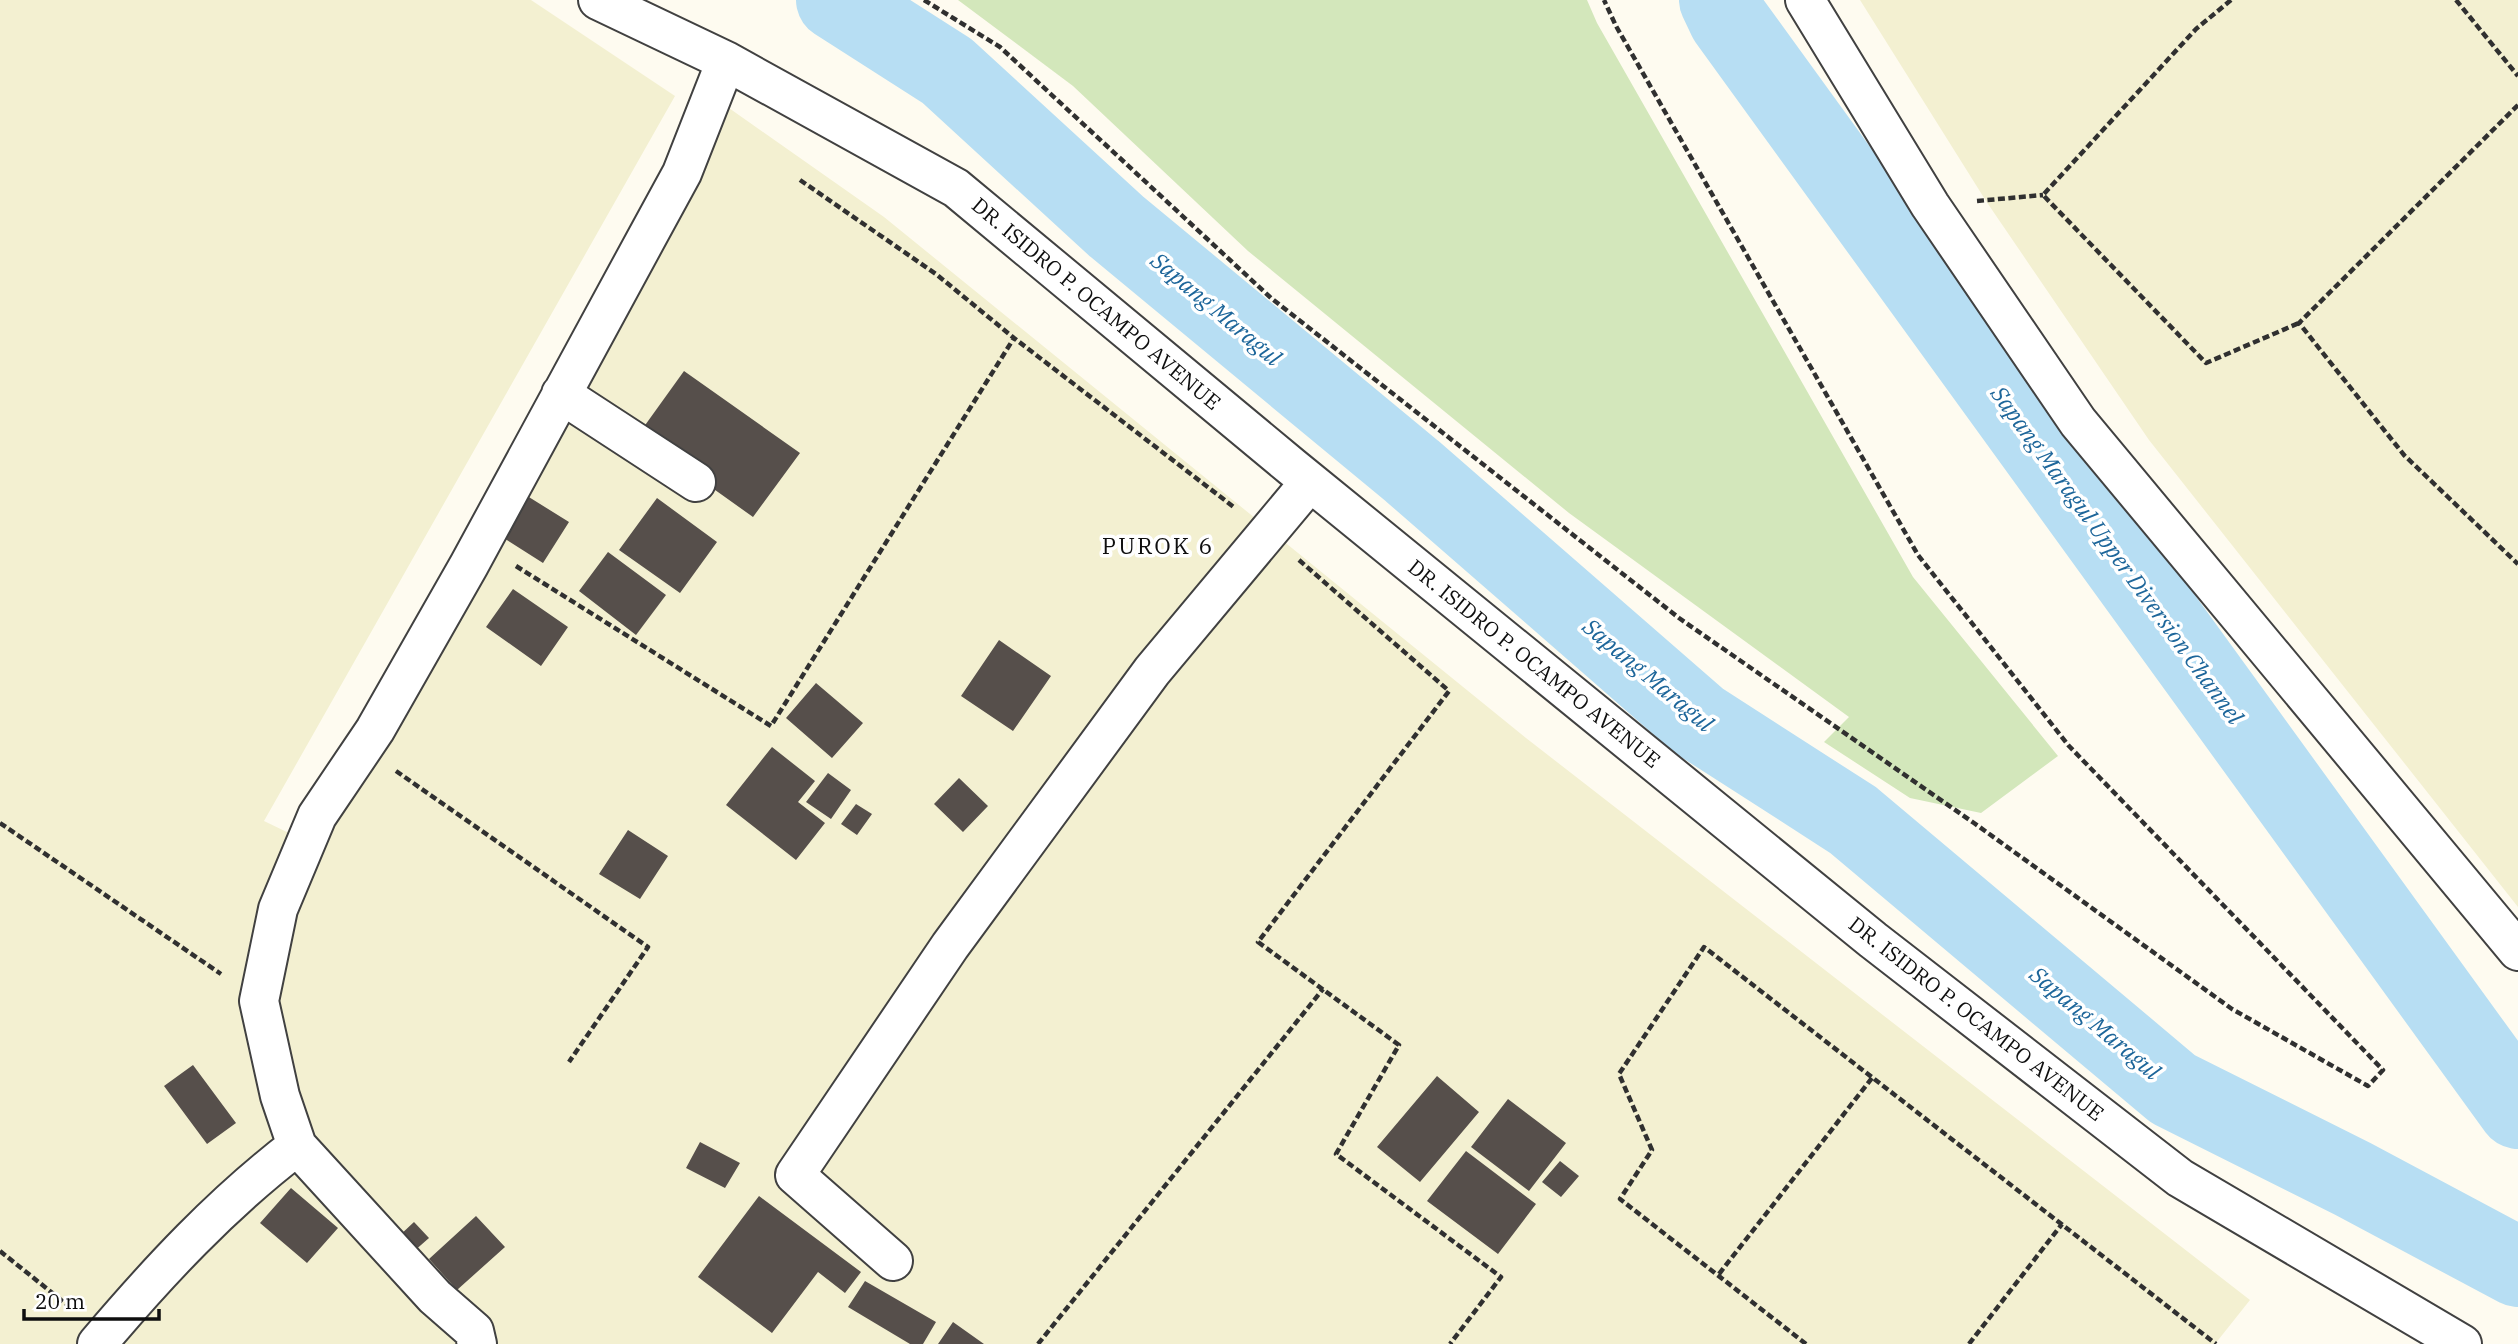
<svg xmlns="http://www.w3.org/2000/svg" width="2518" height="1344" font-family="'IBM Plex Serif',serif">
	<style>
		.farmland { fill: #f3f0d1 }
		.green { fill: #d3e7bb }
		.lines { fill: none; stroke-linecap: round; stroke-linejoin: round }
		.river { stroke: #b7def3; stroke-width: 80 }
		.building { fill: #564f4b }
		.minor-casing { stroke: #414141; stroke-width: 42 }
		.path { stroke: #303030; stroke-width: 4.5; stroke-dasharray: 7 3.5; stroke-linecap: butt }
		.minor { stroke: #fff; stroke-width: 38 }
		.labels { text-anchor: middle; stroke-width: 7; stroke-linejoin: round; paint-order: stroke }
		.street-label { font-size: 21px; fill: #0e0e0e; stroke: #fff }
		.water-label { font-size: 23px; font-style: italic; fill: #1d669a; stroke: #fff }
		.neighbourhood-label { font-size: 23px; letter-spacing: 2px; fill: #0e0e0e; stroke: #fff }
	</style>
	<rect width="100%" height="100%" fill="#fefbf0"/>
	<path class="farmland" d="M 0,0 L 531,0 L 675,96 L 264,821 L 320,848 L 719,101 L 884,217 L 1526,738 L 2250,1300 L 2215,1344 L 0,1344 Z
		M 1860,0 L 2518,0 L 2518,907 L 2149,440 L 1986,201 Z"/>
	<path class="green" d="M 958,0 L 1587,0 L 1597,23 L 1913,577 L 2058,756 L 1981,813 L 1910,798 L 1824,742 L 1849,717 L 1569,513 L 1248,251 L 1073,86 Z"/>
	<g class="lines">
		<path class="river" d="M 836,0 L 947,71 L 1116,226 L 1412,471 L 1699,721 L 1853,820 L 2173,1089 L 2353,1179 L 2518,1267
			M 1719,0 L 1728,19 L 2518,1109"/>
	</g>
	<path class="building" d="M 684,371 L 800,453 L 753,517 L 638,435 Z
		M 524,494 L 569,522 L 543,563 L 499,535 Z
		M 657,498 L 717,542 L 680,593 L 619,550 Z
		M 608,552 L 666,595 L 636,635 L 579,591 Z
		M 513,589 L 568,627 L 541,666 L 486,627 Z
		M 999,640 L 1051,676 L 1013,731 L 961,696 Z
		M 816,683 L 863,723 L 832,758 L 786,718 Z
		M 772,747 L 815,781 L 798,802 L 825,823 L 796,860 L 726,805 Z
		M 828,773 L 851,790 L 831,819 L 806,802 Z
		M 959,778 L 988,806 L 963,832 L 934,804 Z
		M 856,804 L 872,814 L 857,835 L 841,824 Z
		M 628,830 L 668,856 L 640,899 L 599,874 Z
		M 193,1065 L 236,1123 L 207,1144 L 164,1086 Z
		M 1437,1076 L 1479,1112 L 1420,1182 L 1377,1147 Z
		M 1508,1099 L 1566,1143 L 1529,1191 L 1471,1147 Z
		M 700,1142 L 740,1163 L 725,1188 L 686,1168 Z
		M 1466,1151 L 1536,1204 L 1498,1254 L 1427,1201 Z
		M 1560,1161 L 1579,1176 L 1561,1197 L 1542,1182 Z
		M 291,1188 L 338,1228 L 307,1263 L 260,1223 Z
		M 759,1196 L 861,1272 L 845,1293 L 818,1272 L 772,1333 L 698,1277 Z
		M 476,1216 L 505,1247 L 457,1290 L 429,1259 Z
		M 414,1222 L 429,1238 L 413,1252 L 399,1236 Z
		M 865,1281 L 936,1322 L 923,1344 L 910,1344 L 848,1307 Z
		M 953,1322 L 984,1344 L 938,1344 Z"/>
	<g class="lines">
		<g class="minor-casing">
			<path id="minor" d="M 598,0 L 726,61 L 956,188 L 1292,467 L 1873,940 L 2180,1178 L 2462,1344
				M 1805,0 L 1930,205 L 2078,422 L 2518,951
				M 561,394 L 696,482
				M 893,1261 L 795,1175 L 950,946 L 1152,671 L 1310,482
				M 97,1344 C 158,1272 222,1203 297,1146
				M 477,1344 L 474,1331 L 435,1297 L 297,1146 L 280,1096 L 259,1001 L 278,909 L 317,816 L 375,730 L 469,565 L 646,239 L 682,173 L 726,61"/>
		</g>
		<path class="path" d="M 924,0 L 1000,47 L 1271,298 L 1679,618 L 1974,823 L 2232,1009 L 2368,1086 L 2383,1070 L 2069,746 L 1918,555 L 1616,26 L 1604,0
			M 2231,0 L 2196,29 L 2043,195 L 2206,363 L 2299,323
			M 2456,0 L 2518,76
			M 2518,105 L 2299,323 L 2404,455 L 2518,564
			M 800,180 L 936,274 L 1014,338 L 1235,508
			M 1977,201 L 2043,195
			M 1299,560 L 1449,691 L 1258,942 L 1399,1045 L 1336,1154 L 1501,1277 L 1450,1344
			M 516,566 L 771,726 L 1014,338
			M 396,771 L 648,947 L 569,1062
			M 0,823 L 221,974
			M 0,1251 L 71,1308
			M 1719,1274 L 1872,1078
			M 1038,1344 L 1323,989
			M 1806,1344 L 1620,1199 L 1652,1150 L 1619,1074 L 1704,947 L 2216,1344
			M 1969,1344 L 2062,1224"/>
		<use href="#minor" class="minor"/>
	</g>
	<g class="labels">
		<g class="street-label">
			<text transform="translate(1096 304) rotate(40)" y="7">DR. ISIDRO P. OCAMPO AVENUE</text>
			<text transform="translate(1534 664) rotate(39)" y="7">DR. ISIDRO P. OCAMPO AVENUE</text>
			<text transform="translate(1976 1019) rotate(38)" y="7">DR. ISIDRO P. OCAMPO AVENUE</text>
		</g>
		<g class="water-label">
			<text transform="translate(1216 309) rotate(40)" y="8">Sapang Maragul</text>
			<text transform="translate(2117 555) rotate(54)" y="8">Sapang Maragul Upper Diversion Channel</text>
			<text transform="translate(1648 675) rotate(40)" y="8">Sapang Maragul</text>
			<text transform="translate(2095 1023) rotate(40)" y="8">Sapang Maragul</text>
		</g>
		<g class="neighbourhood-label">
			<text x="1158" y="554">PUROK 6</text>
		</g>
	</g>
	<path d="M24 1309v10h135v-10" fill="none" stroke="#0e0e0e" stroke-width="3.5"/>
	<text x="35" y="1309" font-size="21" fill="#0e0e0e" stroke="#ffffff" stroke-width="5" paint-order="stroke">20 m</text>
</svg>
